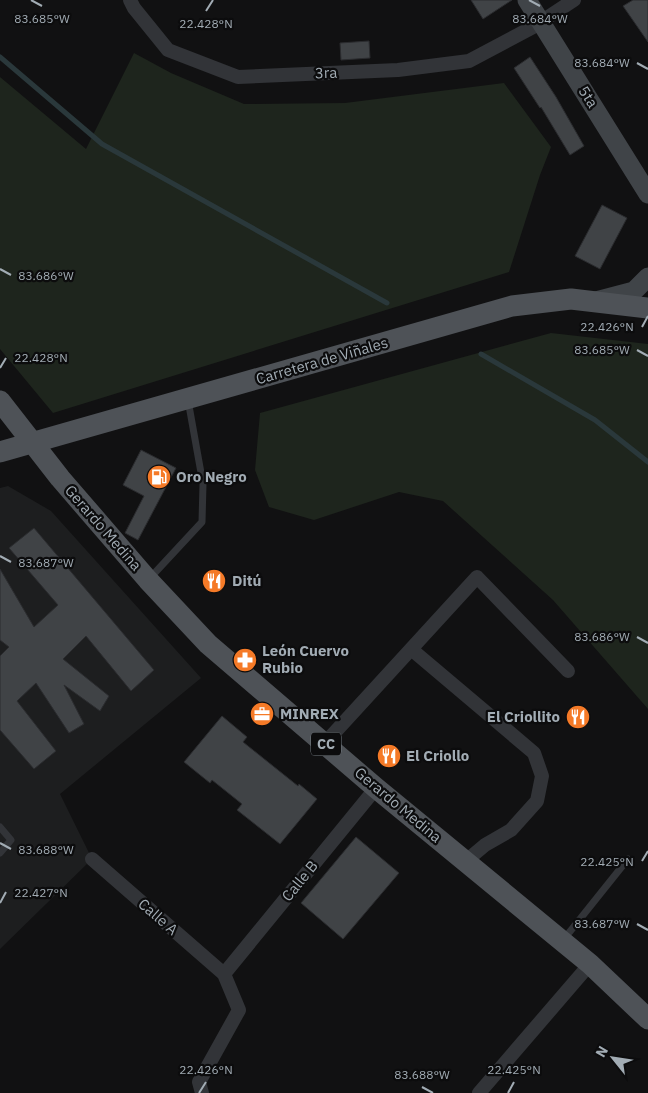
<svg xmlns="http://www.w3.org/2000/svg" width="648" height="1093" font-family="'IBM Plex Sans',sans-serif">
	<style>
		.built { fill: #1d1e1f }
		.green { fill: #1e251d }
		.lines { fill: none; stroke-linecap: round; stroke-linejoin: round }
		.stream { stroke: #2a383b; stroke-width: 5 }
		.building { fill: #404346; stroke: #2b2c2f }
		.lane { stroke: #323438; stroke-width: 7 }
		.street { stroke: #323438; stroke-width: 14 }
		.secondary { stroke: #404448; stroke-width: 19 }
		.primary { stroke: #4e5257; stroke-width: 21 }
		.ticks { fill: none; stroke: #a2acb4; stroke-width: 2 }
		.labels { text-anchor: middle; stroke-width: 4.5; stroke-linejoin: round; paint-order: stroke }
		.shield { fill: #0c0c0d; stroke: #757c82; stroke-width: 1 }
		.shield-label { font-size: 14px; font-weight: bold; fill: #a2acb4 }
		.street-label { font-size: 15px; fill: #a2acb4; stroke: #0c0c0d }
		.poi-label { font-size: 15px; font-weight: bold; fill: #a2acb4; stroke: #0c0c0d; text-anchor: start }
		.ticks-label { font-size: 12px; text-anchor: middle; fill: #a2acb4; stroke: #0c0c0d; stroke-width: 4.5; stroke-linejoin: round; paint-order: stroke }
	</style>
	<rect width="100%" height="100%" fill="#111112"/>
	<path class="built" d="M 8,486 L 51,511 L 201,678 L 60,794 L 92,859 L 0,949 L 0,488 Z"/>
	<path class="green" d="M 134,53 L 171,73 L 244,104 L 345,103 L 504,83 L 551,147 L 540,175 L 509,272 L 53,413 L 0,349 L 0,77 L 86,149 Z
		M 551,333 L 648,344 L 648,709 L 553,600 L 443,501 L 399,492 L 314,520 L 269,507 L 255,470 L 260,413 Z"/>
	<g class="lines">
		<path class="stream" d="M 0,57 L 102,144 L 387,303
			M 481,354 L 595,420 L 648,462"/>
	</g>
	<path class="building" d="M 471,0 L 512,0 L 483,19 Z
		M 633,0 L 648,0 L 648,42 L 623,6 Z
		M 369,41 L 370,58 L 341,60 L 340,43 Z
		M 530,57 L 556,97 L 584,146 L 570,155 L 541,107 L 540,108 L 514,68 Z
		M 602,205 L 627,218 L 600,269 L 575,256 Z
		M 141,450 L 176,468 L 138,540 L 125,533 L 144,496 L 123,485 Z
		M 34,528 L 154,670 L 131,691 L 86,636 L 63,659 L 109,696 L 100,711 L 64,685 L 84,724 L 69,733 L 36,683 L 17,701 L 56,751 L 34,769 L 0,730 L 0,656 L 9,647 L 0,640 L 0,569 L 34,627 L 58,605 L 9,548 Z
		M 222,716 L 247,737 L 243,742 L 298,786 L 299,784 L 317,799 L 280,844 L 237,810 L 242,804 L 212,780 L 210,783 L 184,762 Z
		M 356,837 L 399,873 L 343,939 L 301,903 Z"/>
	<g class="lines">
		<path class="lane" d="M 150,578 L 202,522 L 203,484 L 188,400
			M 0,827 L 11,840 L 0,853
			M 564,939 L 628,859"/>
		<path class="street" d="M 130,0 L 134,8 L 168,50 L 238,77 L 398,70 L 469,61 L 533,27 L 574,0
			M 411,649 L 534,753 L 542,776 L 537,801 L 511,830 L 485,845 L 466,861
			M 325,743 L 477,577 L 568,671
			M 92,859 L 224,974 L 239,1010 L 199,1082 L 202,1093
			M 224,974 L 376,788
			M 479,1093 L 590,964"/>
		<path class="secondary" d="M 527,0 L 648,194
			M 596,301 L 634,291 L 648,277"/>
		<path class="primary" d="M 0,401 L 60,478 L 148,580 L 208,644 L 376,788 L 590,964 L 648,1019
			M 0,452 L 512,306 L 571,299 L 648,308"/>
	</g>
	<path class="ticks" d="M 31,0 L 42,6M 529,0 L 540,6M 206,11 L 213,0M 637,63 L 648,69M 0,269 L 11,275M 642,327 L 648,316M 637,350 L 648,356M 0,368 L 6,358M 0,556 L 11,562M 637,637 L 648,643M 0,843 L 11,849M 642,861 L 648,851M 0,903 L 6,892M 637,924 L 648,930M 422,1087 L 433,1093M 199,1093 L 206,1082M 508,1093 L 514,1082"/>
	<defs>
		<g id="fuel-disc" transform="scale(1.25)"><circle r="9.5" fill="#f57a27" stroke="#0c0c0d"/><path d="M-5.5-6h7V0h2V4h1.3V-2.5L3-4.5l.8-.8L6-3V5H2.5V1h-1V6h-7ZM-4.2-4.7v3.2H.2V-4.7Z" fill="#fff"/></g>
		<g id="restaurant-disc" transform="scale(1.25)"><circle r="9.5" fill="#f57a27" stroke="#0c0c0d"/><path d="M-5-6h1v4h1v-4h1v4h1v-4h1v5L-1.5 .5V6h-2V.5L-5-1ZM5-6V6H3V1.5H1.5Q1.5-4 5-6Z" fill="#fff"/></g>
		<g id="pharmacy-disc" transform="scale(1.25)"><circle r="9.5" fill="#f57a27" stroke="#0c0c0d"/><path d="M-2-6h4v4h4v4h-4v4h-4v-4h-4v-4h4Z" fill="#fff"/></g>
		<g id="office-disc" transform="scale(1.25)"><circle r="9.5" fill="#f57a27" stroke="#0c0c0d"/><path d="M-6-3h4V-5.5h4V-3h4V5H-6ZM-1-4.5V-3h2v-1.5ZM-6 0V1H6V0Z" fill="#fff"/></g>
	</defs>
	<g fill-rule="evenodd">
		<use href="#fuel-disc" x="159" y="477"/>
		<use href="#restaurant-disc" x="214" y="581"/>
		<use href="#pharmacy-disc" x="245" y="660"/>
		<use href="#office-disc" x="262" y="714"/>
		<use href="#restaurant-disc" x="578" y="717"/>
		<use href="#restaurant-disc" x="389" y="756"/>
	</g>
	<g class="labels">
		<rect class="shield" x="311" y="732.5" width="30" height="23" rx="4"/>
		<g class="shield-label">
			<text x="326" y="749">CC</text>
		</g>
		<g class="street-label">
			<text transform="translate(326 73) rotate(-2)" y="5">3ra</text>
			<text transform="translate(588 97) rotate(58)" y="5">5ta</text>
			<text transform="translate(322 361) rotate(-16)" y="5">Carretera de Viñales</text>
			<text transform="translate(103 528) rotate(49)" y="5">Gerardo Medina</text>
			<text transform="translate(398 805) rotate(40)" y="5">Gerardo Medina</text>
			<text transform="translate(300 881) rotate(-51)" y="5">Calle B</text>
			<text transform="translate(158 917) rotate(41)" y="5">Calle A</text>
		</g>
		<g class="poi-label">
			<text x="176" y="482">Oro Negro</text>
			<text x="232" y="586">Ditú</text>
			<text x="262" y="656">León Cuervo<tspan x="262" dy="17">Rubio</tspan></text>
			<text x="280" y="719">MINREX</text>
			<text x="560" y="722" text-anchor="end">El Criollito</text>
			<text x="406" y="761">El Criollo</text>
		</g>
	</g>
	<g class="ticks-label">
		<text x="42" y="23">83.685°W</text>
		<text x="540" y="23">83.684°W</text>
		<text x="206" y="28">22.428°N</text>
		<text x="602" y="67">83.684°W</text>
		<text x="46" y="280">83.686°W</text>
		<text x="607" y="331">22.426°N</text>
		<text x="602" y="354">83.685°W</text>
		<text x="41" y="362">22.428°N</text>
		<text x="46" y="567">83.687°W</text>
		<text x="602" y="641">83.686°W</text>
		<text x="46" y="854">83.688°W</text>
		<text x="607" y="866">22.425°N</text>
		<text x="41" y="897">22.427°N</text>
		<text x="602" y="928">83.687°W</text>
		<text x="206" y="1074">22.426°N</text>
		<text x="514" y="1074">22.425°N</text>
		<text x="422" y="1079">83.688°W</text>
	</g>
	<g transform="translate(613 1058) rotate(300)" stroke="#0c0c0d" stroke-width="4" paint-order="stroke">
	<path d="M0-4L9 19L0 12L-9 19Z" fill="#a2acb4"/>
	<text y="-8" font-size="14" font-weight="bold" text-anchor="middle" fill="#a2acb4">N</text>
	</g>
</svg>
